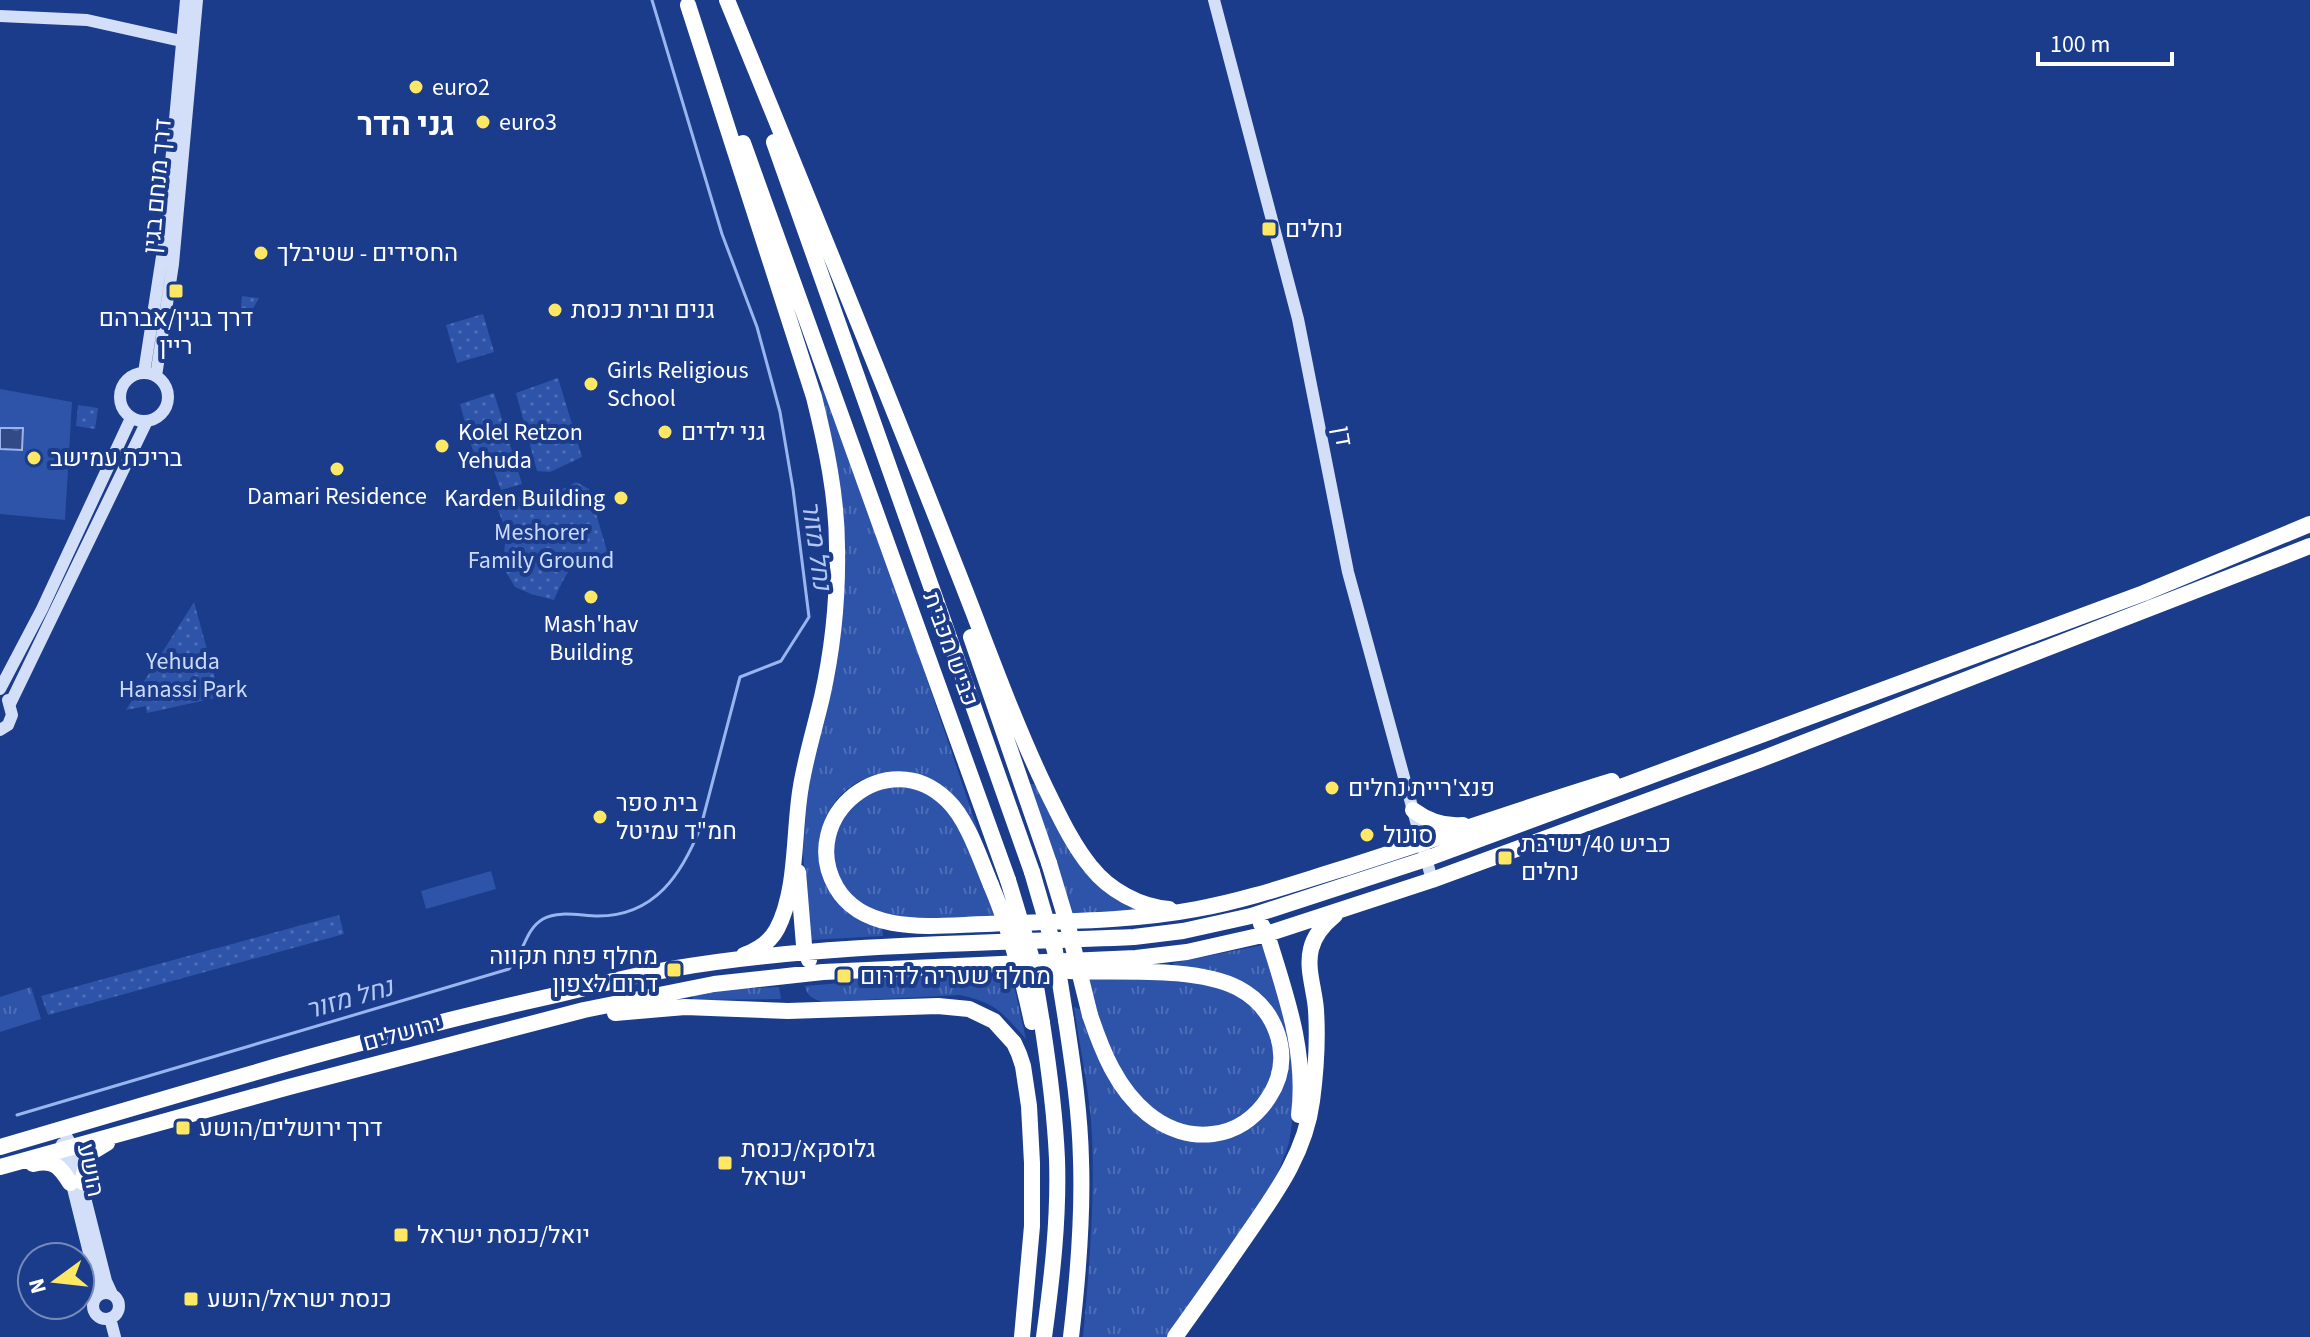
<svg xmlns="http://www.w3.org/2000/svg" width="2310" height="1337" font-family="'Source Sans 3',Heebo,sans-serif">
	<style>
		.grass { fill: url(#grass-tufts) }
		.park { fill: url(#park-dots) }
		.pitch { fill: #2e54a9 }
		.water { fill: url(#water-ripples); stroke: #99b5ef; stroke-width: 2 }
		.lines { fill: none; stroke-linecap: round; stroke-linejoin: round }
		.stream { stroke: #99b5ef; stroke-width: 3 }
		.secondary { stroke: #d3def9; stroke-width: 12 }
		.highway { stroke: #fff; stroke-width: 16 }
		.highway-bridge { stroke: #fff; stroke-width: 16 }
		.poi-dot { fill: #fee863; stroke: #1b3c8b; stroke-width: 3 }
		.labels { text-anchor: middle; stroke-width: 8; stroke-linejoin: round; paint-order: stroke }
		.poi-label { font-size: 24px; fill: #fff; stroke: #1b3c8b; text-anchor: start }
		.street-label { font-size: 24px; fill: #fff; stroke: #1b3c8b }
		.park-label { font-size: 24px; fill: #ccdaf9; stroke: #1b3c8b }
		.water-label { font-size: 26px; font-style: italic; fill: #b2c7f4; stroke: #1b3c8b }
		.district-label { font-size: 32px; font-weight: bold; fill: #fff; stroke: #1b3c8b }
	</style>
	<defs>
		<pattern id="grass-tufts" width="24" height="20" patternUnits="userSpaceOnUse" patternTransform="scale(2)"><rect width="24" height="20" fill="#2e54a9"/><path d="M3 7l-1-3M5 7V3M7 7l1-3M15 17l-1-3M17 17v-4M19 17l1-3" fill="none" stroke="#4d6eb6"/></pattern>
		<pattern id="park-dots" width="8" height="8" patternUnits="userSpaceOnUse" patternTransform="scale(2)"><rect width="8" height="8" fill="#2e54a9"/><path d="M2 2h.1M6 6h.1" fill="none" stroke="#4d6eb6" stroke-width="1.8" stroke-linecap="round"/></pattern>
		<pattern id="water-ripples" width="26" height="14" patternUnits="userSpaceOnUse" patternTransform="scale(2)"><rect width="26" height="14" fill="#324a86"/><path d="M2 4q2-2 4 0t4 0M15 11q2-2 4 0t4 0" fill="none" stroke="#516598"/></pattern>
	</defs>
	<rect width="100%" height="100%" fill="#1b3c8b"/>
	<path class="grass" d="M 826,381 L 987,857 C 978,837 970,814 955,797 C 942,782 921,772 901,772 C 807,769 786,901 882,927 L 883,936 L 809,940 L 803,852 L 808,787 L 840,619 L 819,396 Z
		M 1028,784 L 1037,784 L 1060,830 L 1141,910 L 1071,914 Z
		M 905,785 C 915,789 927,792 935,797 C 961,816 985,886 995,917 L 912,919 L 870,910 L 851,896 L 837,875 L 832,848 L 839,822 L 868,792 Z
		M 1263,945 L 1288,1019 L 1296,1097 L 1289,1143 L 1274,1183 L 1169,1337 L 1083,1337 C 1089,1270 1095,1203 1092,1135 C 1090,1093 1080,1049 1074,1007 L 1082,1010 L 1134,1107 L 1213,1138 L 1279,1091 L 1269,1006 L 1175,971 L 1173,963 Z
		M 908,974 L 1012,977 L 1026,1039 C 1002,1012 996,1003 960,995 L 823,1002 C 814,999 807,997 805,986 L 854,982 L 854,975 Z
		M 1088,975 C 1143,977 1217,970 1260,1010 C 1268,1018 1274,1050 1278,1062 L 1261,1103 L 1226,1128 L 1182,1128 L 1140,1101 L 1105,1043 Z
		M 31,987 L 41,1019 L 0,1032 L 0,997 Z
		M 779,987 L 781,999 L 692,1000 L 694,994 L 732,989 Z"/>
	<path class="park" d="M 242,296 L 259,298 L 248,317 L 240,316 Z
		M 483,314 L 494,352 L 457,363 L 446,325 Z
		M 558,378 L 582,457 L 550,472 L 537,471 L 516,393 Z
		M 494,393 L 522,484 L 501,490 L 493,468 L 475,459 L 460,404 Z
		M 78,405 L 98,408 L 95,429 L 76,426 Z
		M 576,482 L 589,489 L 609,558 C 569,562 570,566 554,600 L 531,594 L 515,587 L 503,567 L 506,530 L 498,510 L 514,499 L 525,495 L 531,510 L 546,510 L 555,493 Z
		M 194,602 L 220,697 L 147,713 L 146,706 L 126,710 Z
		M 339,915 L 344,934 L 48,1015 L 41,996 Z"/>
	<path class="pitch" d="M 0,389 L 72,402 L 65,520 L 0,514 Z
		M 491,871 L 496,889 L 426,909 L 421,891 Z"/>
	<path class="water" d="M 0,428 L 23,428 L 22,450 L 0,449 Z"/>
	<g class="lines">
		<path class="stream" d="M 17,1115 L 509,969 C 524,955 524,930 543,919 C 559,910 581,916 598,916 C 655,916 682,874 701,826 L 740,677 L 781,661 L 809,617 L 793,489 L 780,412 L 757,327 L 722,234 L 652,0"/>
		<path class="secondary" d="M 1214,0 L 1298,319 L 1348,572 L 1432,880
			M 0,16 L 87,20 L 190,43
			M120 397a24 24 0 1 1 48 0a24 24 0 1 1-48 0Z
			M 144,373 L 163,250 L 186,0
			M 156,376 L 173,264 L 197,0
			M 0,689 L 42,609 L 131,418
			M 10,704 L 147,421
			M 0,730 L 8,725 L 12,715 L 8,700
			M 62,1129 L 72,1146 L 106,1281 L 112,1294
			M 62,1144 L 96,1281 L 97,1296
			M93 1306a13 13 0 1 1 26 0a13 13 0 1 1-26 0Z
			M 110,1318 L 115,1337"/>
		<path class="highway" d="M 727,0 C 804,188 881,376 955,565 C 985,640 1011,716 1046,789 C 1059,815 1072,844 1091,867 C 1109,890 1140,907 1169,909
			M 688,5 L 814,397 C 826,445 837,497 837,547 C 838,597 833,648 822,697 C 815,727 806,756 801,786 C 793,831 798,889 777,929 C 770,942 758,950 744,955
			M 774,142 L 1032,872
			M 743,143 L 1008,880
			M 971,637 L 1049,863
			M 1413,810 C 1428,821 1444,827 1463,825
			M 798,872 L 804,945 L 809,960
			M 991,885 C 980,859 968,820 947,800 C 888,742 796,816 836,887 C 865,937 938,925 986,924 C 1056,921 1128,922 1197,909 C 1248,900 1298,882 1348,867 C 1436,839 1523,808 1612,781
			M 1261,924 L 1267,934 C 1285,993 1307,1051 1299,1115
			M 1069,971 C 1116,973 1196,966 1238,988 C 1257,998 1270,1013 1277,1033 C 1285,1056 1282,1077 1269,1097 C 1241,1141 1188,1146 1148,1114 C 1117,1089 1102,1051 1090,1015
			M 615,1013 L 685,1007 L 788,1011 L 938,1006 L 969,1009 L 994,1021 L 1014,1043 L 1019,1054 L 1023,1066 L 1029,1106 L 1032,1163 L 1032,1226 L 1022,1337
			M 1066,1020 C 1073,1066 1080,1113 1081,1160 C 1083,1219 1078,1278 1071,1337
			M 1042,1023 C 1049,1068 1055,1113 1057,1159 C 1059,1219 1052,1278 1044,1337
			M 0,1147 C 182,1094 362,1038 547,997 C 590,987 633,975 677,968 C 827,943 982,944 1134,937 L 1183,931 L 1251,916 L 1426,859 L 2144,593 L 2310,524
			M 33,1164 C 53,1159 60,1166 70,1183
			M 0,1167 L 289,1087 L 584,1010 L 714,984 L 823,972 L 1136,958 L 1187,952 L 1267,934 L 1432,880 L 1759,760 L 2310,546
			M 82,1182 L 89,1154 L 107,1143
			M 1175,1337 C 1198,1305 1220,1274 1242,1242 C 1272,1198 1305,1156 1312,1101 C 1316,1071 1318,1041 1316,1010 C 1315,991 1306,969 1311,949 C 1314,936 1324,924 1335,915"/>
		<path class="highway-bridge" d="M 1049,863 L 1068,926 L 1090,1015
			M 1032,872 L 1055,951 L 1066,1020
			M 1008,880 L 1031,956 L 1042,1023
			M 991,885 C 1010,930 1022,975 1032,1022"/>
	</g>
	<g class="poi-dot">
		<circle cx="416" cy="87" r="8"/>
		<circle cx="483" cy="122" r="8"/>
		<rect x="1261" y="221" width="16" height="16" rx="4"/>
		<circle cx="261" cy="253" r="8"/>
		<rect x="168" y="283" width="16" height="16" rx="4"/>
		<circle cx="555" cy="310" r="8"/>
		<circle cx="591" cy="384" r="8"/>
		<circle cx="665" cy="432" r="8"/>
		<circle cx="442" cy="446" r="8"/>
		<circle cx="34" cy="458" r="8"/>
		<circle cx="337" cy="469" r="8"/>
		<circle cx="621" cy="498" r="8"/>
		<circle cx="591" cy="597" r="8"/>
		<circle cx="1332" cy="788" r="8"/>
		<circle cx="600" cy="817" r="8"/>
		<circle cx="1367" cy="835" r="8"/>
		<rect x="1497" y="850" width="16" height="16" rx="4"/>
		<rect x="666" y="962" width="16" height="16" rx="4"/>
		<rect x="836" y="968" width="16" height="16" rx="4"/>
		<rect x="175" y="1120" width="16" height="16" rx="4"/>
		<rect x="717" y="1155" width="16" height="16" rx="4"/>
		<rect x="393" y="1227" width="16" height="16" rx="4"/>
		<rect x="183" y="1291" width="16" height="16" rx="4"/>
	</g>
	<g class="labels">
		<g class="poi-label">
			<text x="432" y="95">euro2</text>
			<text x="499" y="130">euro3</text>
			<text x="1285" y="237">נחלים</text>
			<text x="277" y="261">החסידים - שטיבלך</text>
			<text x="571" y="318">גנים ובית כנסת</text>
			<text x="176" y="326" text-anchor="middle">דרך בגין/אברהם<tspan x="176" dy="28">ריין</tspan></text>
			<text x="607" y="378">Girls Religious<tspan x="607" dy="28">School</tspan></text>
			<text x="458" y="440">Kolel Retzon<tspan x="458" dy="28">Yehuda</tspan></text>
			<text x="681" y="440">גני ילדים</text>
			<text x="50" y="466">בריכת עמישב</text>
			<text x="337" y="504" text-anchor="middle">Damari Residence</text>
			<text x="605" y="506" text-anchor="end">Karden Building</text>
			<text x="591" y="632" text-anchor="middle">Mash'hav<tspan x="591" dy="28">Building</tspan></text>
			<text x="1348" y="796">פנצ'ריית נחלים</text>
			<text x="616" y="811">בית ספר<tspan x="616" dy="28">חמ"ד עמיטל</tspan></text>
			<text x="1383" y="843">סונול</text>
			<text x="1521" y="852">כביש 40/ישיבת<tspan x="1521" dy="28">נחלים</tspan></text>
			<text x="658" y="964" text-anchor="end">מחלף פתח תקווה<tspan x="658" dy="28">דרום לצפון</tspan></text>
			<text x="860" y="984">מחלף שעריה לדרום</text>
			<text x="199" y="1136">דרך ירושלים/הושע</text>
			<text x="741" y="1157">גלוסקא/כנסת<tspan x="741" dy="28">ישראל</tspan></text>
			<text x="417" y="1243">יואל/כנסת ישראל</text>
			<text x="207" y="1307">כנסת ישראל/הושע</text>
		</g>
		<g class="street-label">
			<text transform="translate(157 186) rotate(-85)" y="8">דרך מנחם בגין</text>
			<text transform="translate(1343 436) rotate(80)" y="8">דן</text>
			<text transform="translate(951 649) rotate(70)" y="8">כביש מכבית</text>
			<text transform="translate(402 1033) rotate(-15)" y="8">ירושלים</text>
			<text transform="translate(91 1170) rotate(78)" y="8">הושע</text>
		</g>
		<g class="park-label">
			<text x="541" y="540">Meshorer<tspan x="541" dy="28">Family Ground</tspan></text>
			<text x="183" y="669">Yehuda<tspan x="183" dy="28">Hanassi Park</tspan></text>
		</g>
		<g class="water-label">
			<text transform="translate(817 545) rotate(82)" y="9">נחל מזור</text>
			<text transform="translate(349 998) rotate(-16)" y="9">נחל מזור</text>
		</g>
		<g class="district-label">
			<text x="406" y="135">גני הדר</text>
		</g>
	</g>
	<g transform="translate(56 1281) rotate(255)"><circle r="38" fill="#1b3c8b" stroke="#768ab9" stroke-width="2"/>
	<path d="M0-6L14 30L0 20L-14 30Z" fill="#fee863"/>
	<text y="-12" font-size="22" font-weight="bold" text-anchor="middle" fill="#ffffff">N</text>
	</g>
	<path d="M2038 52v12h134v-12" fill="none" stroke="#ffffff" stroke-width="4"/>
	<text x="2050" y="52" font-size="24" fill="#ffffff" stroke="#1b3c8b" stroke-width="6" paint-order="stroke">100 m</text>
</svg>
